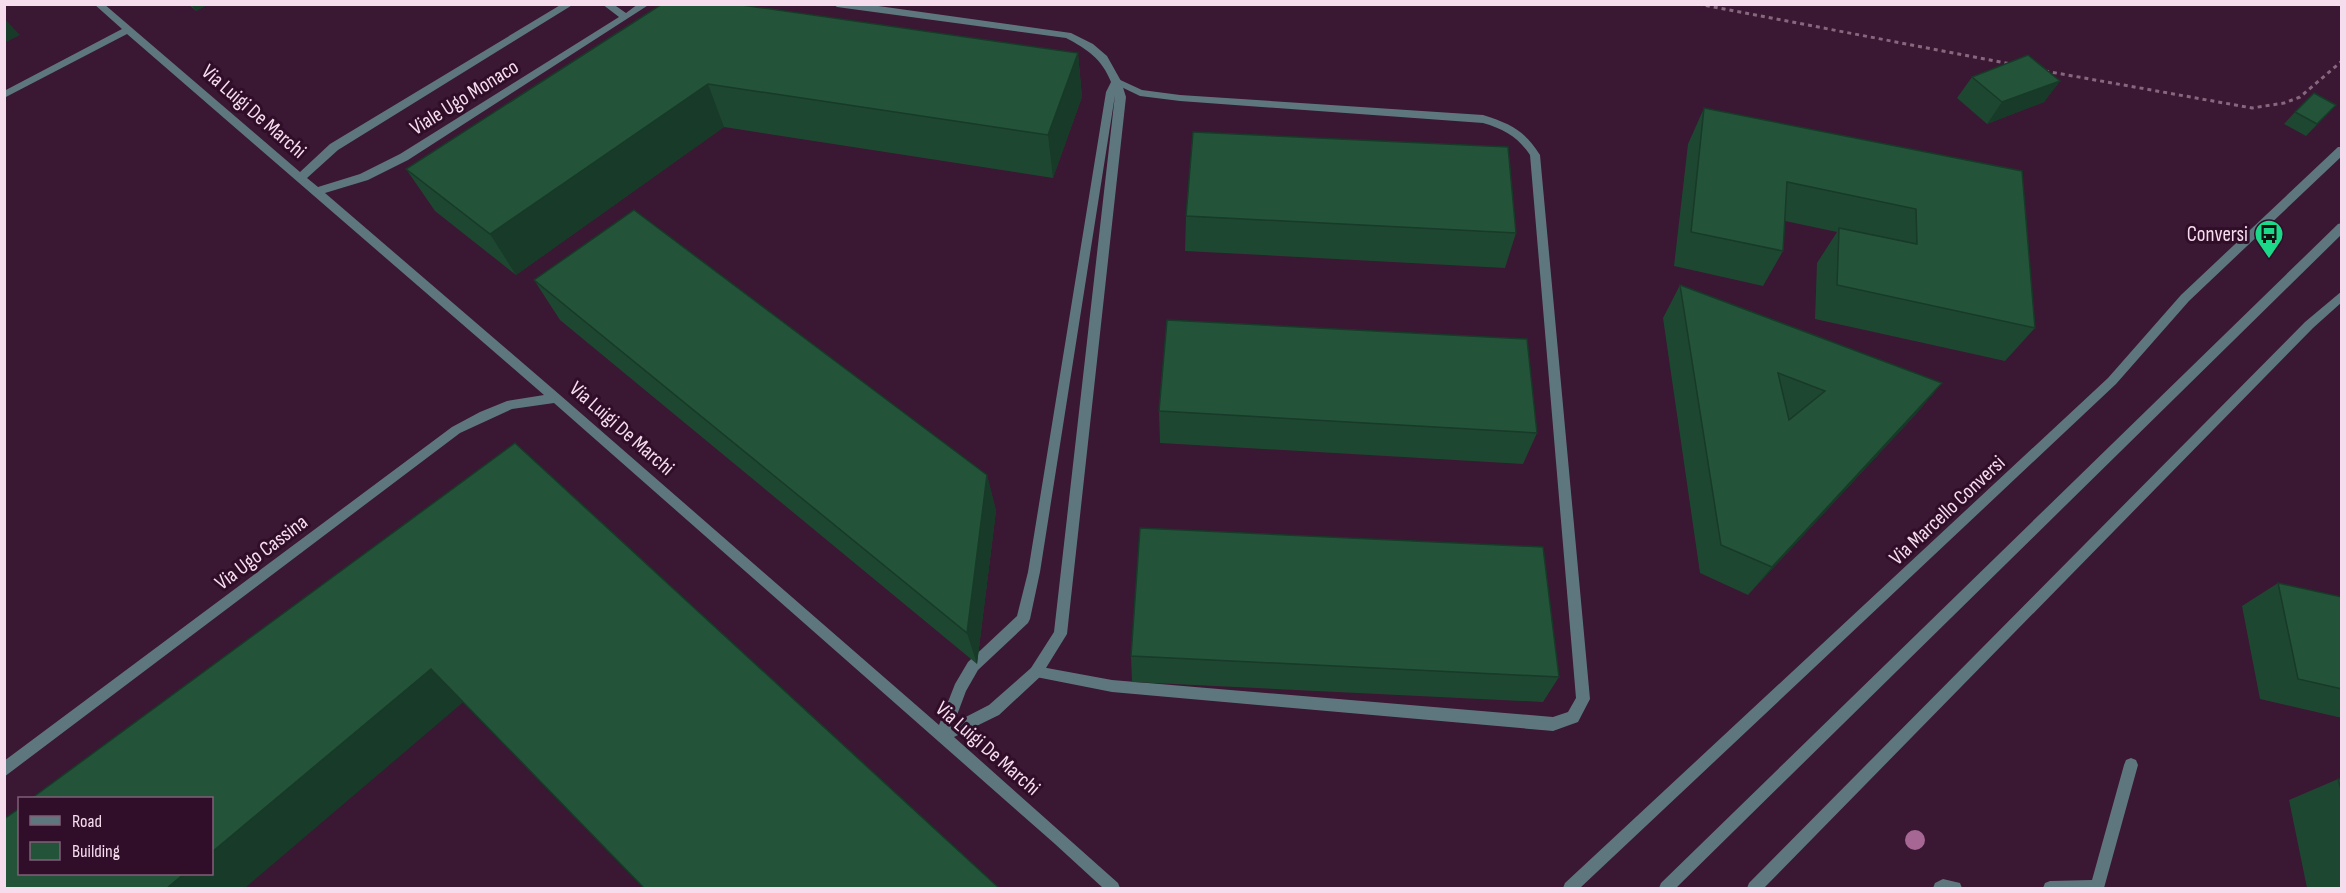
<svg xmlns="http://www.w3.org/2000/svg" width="2346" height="893" font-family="'Sofia Sans Condensed',sans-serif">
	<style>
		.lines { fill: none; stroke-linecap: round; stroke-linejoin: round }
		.path { stroke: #86677e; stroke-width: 3; stroke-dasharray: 4 4; stroke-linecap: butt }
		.service { fill: #5e777e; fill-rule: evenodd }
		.minor { fill: #5e777e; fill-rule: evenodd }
		.tree { fill: #a66795 }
		.wall { fill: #1e4731 }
		.shaded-wall { fill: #183a28 }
		.building { fill: #235339; stroke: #183a28; stroke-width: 1.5; fill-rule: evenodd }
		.labels { text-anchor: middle; stroke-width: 6; stroke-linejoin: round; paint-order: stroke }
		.street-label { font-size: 21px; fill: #f5ddee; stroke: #300d28 }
		.poi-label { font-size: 21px; fill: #f5ddee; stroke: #300d28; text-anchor: end }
	</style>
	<rect width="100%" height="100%" fill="#3a1732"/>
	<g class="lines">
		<path class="path" d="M 1698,4 L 2011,64
			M 2045,71 L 2252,108 L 2284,103 L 2300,97 L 2342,61"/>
		<path class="service" d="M 1116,78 L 1142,90 L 1180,95 L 1483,115 C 1511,124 1524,130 1540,155 L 1590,699 L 1578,722 L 1553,731 L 1112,692 L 1031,676 L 1029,672 L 1031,668 L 1036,666 L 1112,680 L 1553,717 L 1568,712 L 1576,698 L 1530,155 C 1518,137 1504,129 1483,123 L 1180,101 L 1140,96 L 1113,83 L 1111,81 Z
			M 2342,223 L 2342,234 L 1676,888 L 1659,888 L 1661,883 L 2338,224 Z
			M 2131,758 L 2136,760 L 2138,765 L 2104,888 L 2043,888 L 2045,883 L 2050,881 L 2092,880 L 2124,765 L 2126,760 Z"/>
		<path class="minor" d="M 94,4 L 104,4 L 300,172 L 330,144 L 562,4 L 574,4 L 338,150 L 307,178 L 318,187 L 360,174 L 400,154 L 619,17 L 602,4 L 613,4 L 626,13 L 638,4 L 650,4 L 408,160 L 368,180 L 325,193 L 560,395 L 939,725 L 955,684 L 968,662 L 1017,616 L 1028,572 L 1106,92 L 1111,82 C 1102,59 1087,49 1066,38 L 837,7 L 833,4 L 864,4 L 1071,33 L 1093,44 L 1107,56 L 1121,81 L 1126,97 L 1067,634 L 1041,676 L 999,715 L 954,737 L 1118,883 L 1120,888 L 1103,888 L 1055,844 L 554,403 L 512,409 L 460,433 L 4,777 L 4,761 L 452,427 L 480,412 L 507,401 L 544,395 L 127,34 L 4,98 L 4,91 L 122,29 ZM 1115,95 L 1054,632 L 1031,668 L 989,705 L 954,723 L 966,691 L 978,670 L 1028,623 L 1030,619 L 1040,572 Z
			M 2338,147 L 2342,147 L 2342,156 L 2189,301 L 2116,384 L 1580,888 L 1563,888 L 1565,883 L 2108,378 L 2181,295 Z
			M 2342,291 L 2342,302 L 2313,328 L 1764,888 L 1747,888 L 1749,883 L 2305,322 Z
			M 1943,879 L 1960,883 L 1962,888 L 1933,888 L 1935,883 Z"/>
	</g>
	<circle class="tree" cx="1915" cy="840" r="10"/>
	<path class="wall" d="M 188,4 L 209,4 L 196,11 Z
		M 662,4 L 1078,53 L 1082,97 L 1053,178 L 724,127 L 516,275 L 435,211 L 406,169 Z
		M 1972,77 L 2060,81 L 2044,102 L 1987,124 L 1957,98 Z
		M 2336,105 L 2306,136 L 2284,124 L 2295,112 Z
		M 1704,108 L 2022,171 L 2035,328 L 2005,361 L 1815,319 L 1817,263 L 1837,232 L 1785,221 L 1783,251 L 1763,286 L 1674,266 L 1688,144 Z
		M 1186,216 L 1516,233 L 1505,268 L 1185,251 Z
		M 534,280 L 987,475 L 996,511 L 977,664 L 560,320 Z
		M 1680,285 L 1942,383 L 1915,415 L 1748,595 L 1700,573 L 1663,318 Z
		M 1159,411 L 1537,433 L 1523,464 L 1160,443 Z
		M 2278,583 L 2342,597 L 2342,718 L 2260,699 L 2242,606 Z
		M 1131,656 L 1559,677 L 1543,702 L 1132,682 Z
		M 2338,779 L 2342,779 L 2342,888 L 2307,888 L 2289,800 Z"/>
	<path class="shaded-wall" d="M 191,4 L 209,4 L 196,11 Z
		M 4,18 L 20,35 L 4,43 Z
		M 1078,53 L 1082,97 L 1053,178 L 1048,135 Z
		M 2060,81 L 2044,102 L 1987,124 L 2002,102 Z
		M 708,84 L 724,127 L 516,275 L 490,234 Z
		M 1942,383 L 1915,415 L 1748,595 L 1772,567 Z
		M 987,475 L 996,511 L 977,664 L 967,633 Z
		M 431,669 L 467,699 L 245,888 L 167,888 L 185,873 L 212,873 L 212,852 Z"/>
	<path class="building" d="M 662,4 L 735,4 L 1078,53 L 1048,135 L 708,84 L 490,234 L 406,169 Z
		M 2028,55 L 2060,81 L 2002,102 L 1972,77 Z
		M 2314,93 L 2336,105 L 2317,124 L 2295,112 Z
		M 1704,108 L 2022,171 L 2035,328 L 1837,285 L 1839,228 L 1917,244 L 1916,209 L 1787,182 L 1783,251 L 1691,232 Z
		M 1193,132 L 1508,147 L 1516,233 L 1186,216 Z
		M 634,210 L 987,475 L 967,633 L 534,280 Z
		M 1680,285 L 1942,383 L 1772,567 L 1721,545 ZM 1778,373 L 1825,391 L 1789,420 Z
		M 1167,320 L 1527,339 L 1537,433 L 1159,411 Z
		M 515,443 L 999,888 L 644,888 L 431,669 L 212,852 L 212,798 L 32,798 Z
		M 1140,528 L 1543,547 L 1559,677 L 1131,656 Z
		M 2278,583 L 2342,597 L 2342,689 L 2298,679 Z
		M 2338,779 L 2342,779 L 2342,792 Z
		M 20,808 L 20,873 L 185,873 L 167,888 L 4,888 L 4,819 Z"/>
	<defs>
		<g id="bus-pin" transform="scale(1.5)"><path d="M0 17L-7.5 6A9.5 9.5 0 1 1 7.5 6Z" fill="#1bd988" stroke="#300d28"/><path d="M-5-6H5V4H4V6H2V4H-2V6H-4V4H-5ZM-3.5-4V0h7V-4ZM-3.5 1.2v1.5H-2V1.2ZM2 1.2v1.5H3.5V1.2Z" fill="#111"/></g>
	</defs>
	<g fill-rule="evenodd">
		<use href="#bus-pin" x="2269" y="234"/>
	</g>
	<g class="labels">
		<g class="street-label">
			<text transform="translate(464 97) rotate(-32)" y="7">Viale Ugo Monaco</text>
			<text transform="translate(254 111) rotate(41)" y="7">Via Luigi De Marchi</text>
			<text transform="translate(622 428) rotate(41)" y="7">Via Luigi De Marchi</text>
			<text transform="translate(1947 510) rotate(-43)" y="7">Via Marcello Conversi</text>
			<text transform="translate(261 552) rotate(-37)" y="7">Via Ugo Cassina</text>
			<text transform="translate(988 748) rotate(41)" y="7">Via Luigi De Marchi</text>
		</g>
		<g class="poi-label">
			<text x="2248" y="241">Conversi</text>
		</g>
	</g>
	<rect width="2346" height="893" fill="none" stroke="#f5ddee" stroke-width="12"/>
	<rect x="18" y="797" width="195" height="78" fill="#300d28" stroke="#7f6077" stroke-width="1.5"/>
	<rect x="30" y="816" width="30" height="9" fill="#5e777e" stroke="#7f6077" stroke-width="1.5"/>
	<text x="72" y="827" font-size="18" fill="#f5ddee">Road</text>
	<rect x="30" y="842" width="30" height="18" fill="#235339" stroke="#7f6077" stroke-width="1.5"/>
	<text x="72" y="857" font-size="18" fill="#f5ddee">Building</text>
</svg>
